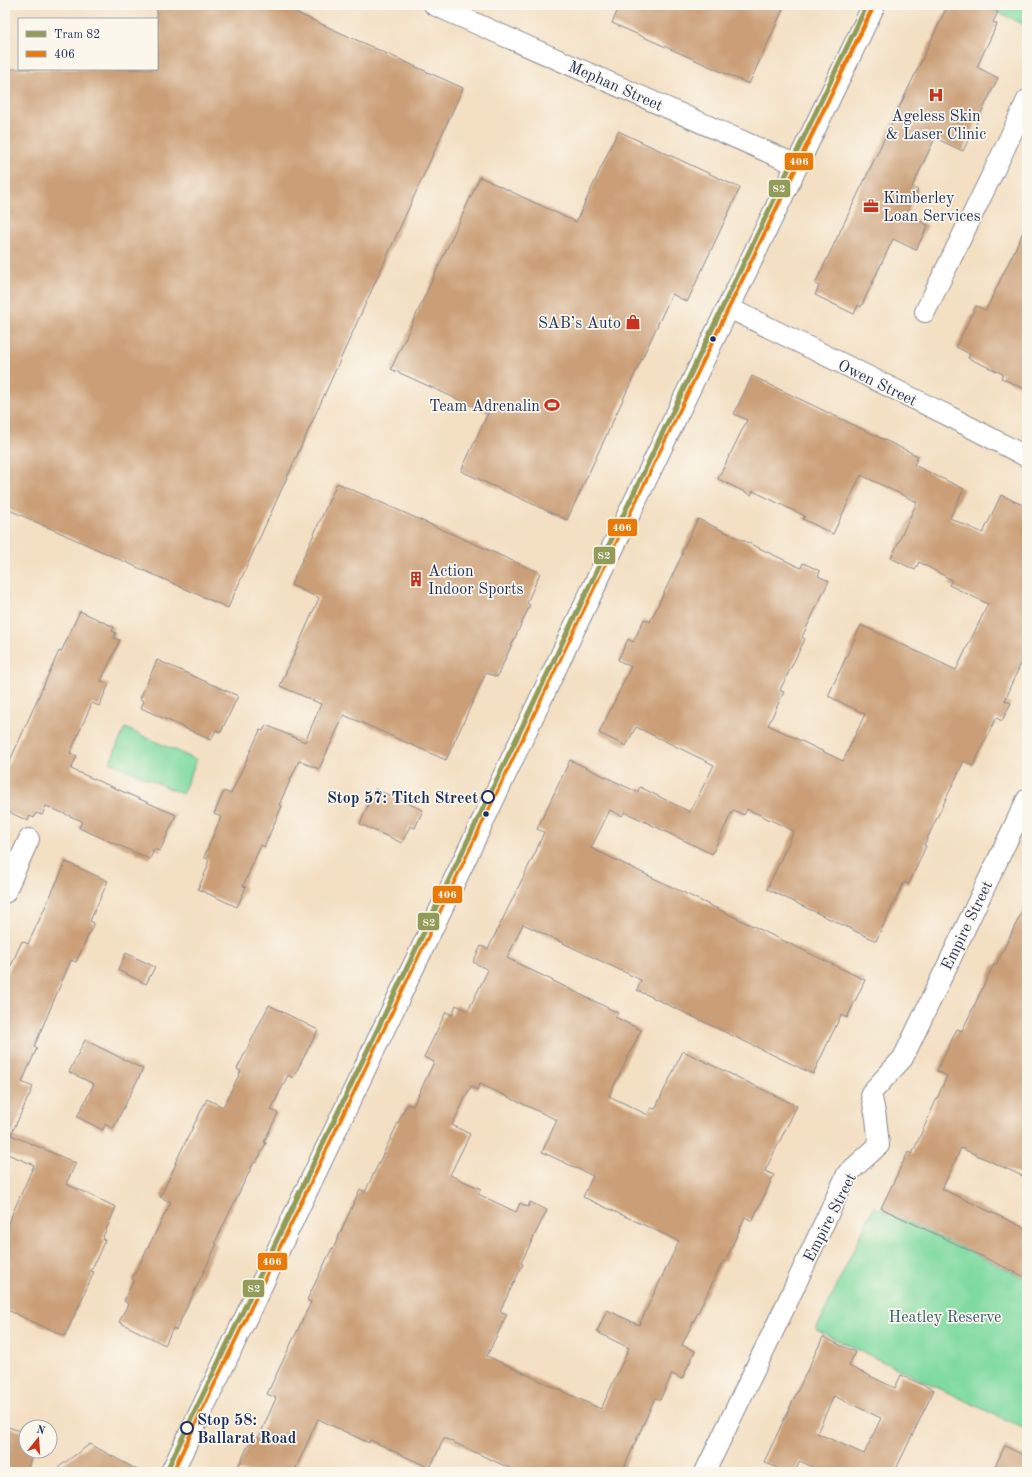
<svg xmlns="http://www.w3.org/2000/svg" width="1032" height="1477" font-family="'Old Standard TT',serif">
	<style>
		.green { fill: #7fdaa0; stroke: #4d847f }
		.building { fill: #ca9f77; fill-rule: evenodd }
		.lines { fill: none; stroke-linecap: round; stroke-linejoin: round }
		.minor-casing { stroke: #878790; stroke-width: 22 }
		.primary-casing { stroke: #878790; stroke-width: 24 }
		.minor { stroke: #fff; stroke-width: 20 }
		.primary { stroke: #fff; stroke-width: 22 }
		.bus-1-casing { stroke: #fbf7ec; stroke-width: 8 }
		.bus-1 { stroke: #e87a09; stroke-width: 5 }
		.tram-1-casing { stroke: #fbf7ec; stroke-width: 8 }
		.tram-1 { stroke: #929c58; stroke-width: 5 }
		.bus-dot { fill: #1b2f5e; stroke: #fbf7ec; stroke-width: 1.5 }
		.stop-dot { fill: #fbf7ec; stroke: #1b2f5e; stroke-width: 2 }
		.labels { text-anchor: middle; stroke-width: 3.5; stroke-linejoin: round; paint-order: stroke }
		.street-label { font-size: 16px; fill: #1b2f5e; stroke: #fbf7ec }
		.poi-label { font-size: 16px; fill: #1b2f5e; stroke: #fbf7ec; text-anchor: start }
		.stop-label { font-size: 16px; font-weight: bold; fill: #1b2f5e; stroke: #fbf7ec; text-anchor: end }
		.park-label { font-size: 16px; fill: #345a6e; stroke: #fbf7ec }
		.line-badge { stroke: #fbf7ec; stroke-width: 1.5 }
		.badge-label { font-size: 11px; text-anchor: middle; font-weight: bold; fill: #fff }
	</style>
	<rect width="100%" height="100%" fill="#fbf7ec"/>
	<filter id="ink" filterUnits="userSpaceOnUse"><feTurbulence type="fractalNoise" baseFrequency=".025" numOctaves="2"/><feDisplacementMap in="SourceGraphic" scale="8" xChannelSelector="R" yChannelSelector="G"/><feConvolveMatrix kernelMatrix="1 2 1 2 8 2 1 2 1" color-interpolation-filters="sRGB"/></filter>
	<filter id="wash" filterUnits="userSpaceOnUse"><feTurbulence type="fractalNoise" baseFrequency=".012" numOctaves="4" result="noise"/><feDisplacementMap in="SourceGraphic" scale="16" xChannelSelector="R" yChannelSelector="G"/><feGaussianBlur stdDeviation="0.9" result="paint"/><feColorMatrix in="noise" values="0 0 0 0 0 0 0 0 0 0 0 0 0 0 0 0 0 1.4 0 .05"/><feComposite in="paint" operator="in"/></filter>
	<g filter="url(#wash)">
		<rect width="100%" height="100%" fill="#f3dfc2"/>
		<path class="green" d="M 984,5 L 1027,5 L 1027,26 Z
			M 125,728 L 197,760 L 182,794 L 110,762 Z
			M 874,1206 L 1027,1279 L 1027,1430 L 816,1330 Z"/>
		<g id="blocks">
			<path class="building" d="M 157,5 L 279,5 L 463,88 L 228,608 L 5,508 L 5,69 L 157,69 Z
				M 620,5 L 785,5 L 749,84 L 612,23 Z
				M 948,5 L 984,5 L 998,12 L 993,22 L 997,24 L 977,67 L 998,78 L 963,151 L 935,138 L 912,187 L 918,190 L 906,215 L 928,225 L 916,250 L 893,239 L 861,307 L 858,305 L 854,314 L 815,295 L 819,286 L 815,284 Z
				M 618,131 L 740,188 L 687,302 L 672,294 L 567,520 L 461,471 L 488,413 L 391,369 L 480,177 L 576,222 Z
				M 1027,224 L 1027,390 L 1001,378 L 1003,374 L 968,358 L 970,354 L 956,347 L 976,306 L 986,310 Z
				M 752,376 L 918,456 L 914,465 L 964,489 L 950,518 L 983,533 L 1001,495 L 1027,507 L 1027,651 L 1009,689 L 1010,689 L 1005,701 L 1011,703 L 1002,721 L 996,718 L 973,766 L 964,761 L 924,845 L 926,846 L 909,884 L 904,882 L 876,941 L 767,889 L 794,831 L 747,809 L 744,815 L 733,810 L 712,854 L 625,812 L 622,816 L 610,810 L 591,848 L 865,980 L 847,1018 L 841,1015 L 813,1074 L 637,990 L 641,980 L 523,924 L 507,958 L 618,1013 L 615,1017 L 641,1030 L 609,1096 L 648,1115 L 651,1108 L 655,1109 L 683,1051 L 797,1106 L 765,1171 L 774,1175 L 752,1221 L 745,1217 L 725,1262 L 723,1261 L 682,1345 L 695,1351 L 682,1379 L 672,1374 L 660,1400 L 655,1398 L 622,1472 L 518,1472 L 444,1438 L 430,1468 L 370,1440 L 369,1443 L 318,1419 L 294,1472 L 236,1472 L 252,1437 L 258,1439 L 276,1398 L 267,1394 L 311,1302 L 307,1300 L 332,1248 L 333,1249 L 360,1189 L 365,1192 L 407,1104 L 413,1106 L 434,1062 L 424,1057 L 446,1012 L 452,1015 L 456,1005 L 468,1011 L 488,970 L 473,962 L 481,946 L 488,949 L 536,851 L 544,832 L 537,829 L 570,760 L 637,792 L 640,787 L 690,812 L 714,765 L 636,727 L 626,746 L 599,733 L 631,667 L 618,660 L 628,639 L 633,642 L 644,619 L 650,622 L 683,553 L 681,553 L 698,519 L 801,568 L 803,563 L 820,571 L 818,576 L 829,581 L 802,637 L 805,639 L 780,690 L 784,692 L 768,725 L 843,761 L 865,714 L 828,696 L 861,625 L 956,670 L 988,604 L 949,585 L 952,580 L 919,562 L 915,570 L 891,558 L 917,502 L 861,475 L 833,534 L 803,519 L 805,516 L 753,491 L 751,495 L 718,479 L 747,420 L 734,414 ZM 480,1084 L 557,1120 L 542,1152 L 593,1176 L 583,1197 L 679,1241 L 639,1325 L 607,1310 L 597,1332 L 629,1348 L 601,1409 L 487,1356 L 507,1314 L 500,1311 L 523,1264 L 521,1263 L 547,1210 L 530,1202 L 528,1207 L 520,1203 L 516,1212 L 478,1194 L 481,1189 L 450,1175 L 470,1134 L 452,1125 L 471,1086 L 477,1090 Z
				M 337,483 L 540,573 L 527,603 L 530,605 L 497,677 L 486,673 L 446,760 L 344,715 L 319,769 L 299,761 L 279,805 L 282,806 L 264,847 L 261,845 L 243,886 L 246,887 L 237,907 L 198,889 L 208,866 L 207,865 L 209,860 L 204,857 L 221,817 L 214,814 L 224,791 L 231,794 L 260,730 L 263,731 L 266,725 L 305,742 L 321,704 L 280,686 L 319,598 L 291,585 Z
				M 80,611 L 114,627 L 112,631 L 116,633 L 114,638 L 120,640 L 101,681 L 109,684 L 99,706 L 92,703 L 70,753 L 77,756 L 71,769 L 176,815 L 160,851 L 154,849 L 150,859 L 79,828 L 82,821 L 46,806 L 42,815 L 36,813 L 34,818 L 30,816 L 28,821 L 5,810 L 5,772 L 59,651 L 61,652 Z
				M 157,660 L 238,696 L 221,732 L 216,730 L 211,740 L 141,708 L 144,701 L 140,699 Z
				M 375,789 L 423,810 L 415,828 L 410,826 L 402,843 L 360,824 Z
				M 66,862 L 108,881 L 90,921 L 94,923 L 76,962 L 71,960 L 34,1047 L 37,1048 L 22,1082 L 33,1087 L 11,1135 L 76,1163 L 66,1184 L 116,1207 L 102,1239 L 105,1240 L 91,1271 L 94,1272 L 65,1336 L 5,1309 L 5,1230 L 34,1165 L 5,1153 L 5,979 L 22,941 L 28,944 Z
				M 1027,901 L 1027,1178 L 961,1148 L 942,1189 L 1027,1229 L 1027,1278 L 881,1208 L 908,1152 L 912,1154 L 947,1076 L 937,1071 L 957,1029 L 962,1031 L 994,964 L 996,965 Z
				M 126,953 L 155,967 L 146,984 L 118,970 Z
				M 269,1005 L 318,1030 L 293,1078 L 288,1075 L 271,1110 L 278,1113 L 264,1142 L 266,1143 L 256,1163 L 254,1162 L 221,1230 L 215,1243 L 217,1244 L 176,1330 L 173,1328 L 165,1345 L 119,1322 L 128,1304 L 124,1301 L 134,1280 L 132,1279 L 171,1202 L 160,1197 L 176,1164 L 175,1163 L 207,1099 L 223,1107 L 241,1071 L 237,1069 Z
				M 85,1040 L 143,1069 L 113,1129 L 105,1124 L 103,1130 L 77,1117 L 94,1084 L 69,1072 Z
				M 823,1337 L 855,1352 L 849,1366 L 895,1388 L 901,1375 L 934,1390 L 896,1469 L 902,1472 L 823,1472 L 800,1461 L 795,1472 L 786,1472 L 764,1462 ZM 834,1396 L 881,1418 L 864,1454 L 817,1433 Z
				M 5,1426 L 26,1433 L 26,1451 L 33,1451 L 27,1472 L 5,1472 Z
				M 90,1444 L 141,1472 L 52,1472 Z
				M 1005,1446 L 1027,1457 L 1027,1472 L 992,1472 Z"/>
		</g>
	</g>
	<g filter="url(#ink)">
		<use href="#blocks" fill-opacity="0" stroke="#878790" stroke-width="1"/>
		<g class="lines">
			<g class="minor-casing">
				<path id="minor" d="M 434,5 L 797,165
					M 729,308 L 945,414 L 1027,457
					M 925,312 L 1003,152 L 1027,100
					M 5,893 L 29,839
					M 705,1472 L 786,1305 L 847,1174 L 879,1145 L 876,1118 L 871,1093 L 903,1058 L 1027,799"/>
			</g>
			<g class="primary-casing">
				<path id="primary" d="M 172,1472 L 440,911 L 601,572 L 874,5"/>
			</g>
			<use href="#minor" class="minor"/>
			<use href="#primary" class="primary"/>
			<g class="bus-1-casing">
				<path id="bus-1" d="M 172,1472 L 601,572 L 874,5"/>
			</g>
			<use href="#bus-1" class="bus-1"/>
			<g class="tram-1-casing">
				<path id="tram-1" d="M 166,1472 L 867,5"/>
			</g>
			<use href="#tram-1" class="tram-1"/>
		</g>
	</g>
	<defs>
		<g id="hospital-bare" transform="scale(1.2)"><path d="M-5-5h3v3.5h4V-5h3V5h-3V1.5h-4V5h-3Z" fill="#c8321e" stroke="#fbf7ec" stroke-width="2.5" paint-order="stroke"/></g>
		<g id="office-bare" transform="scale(1.2)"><path d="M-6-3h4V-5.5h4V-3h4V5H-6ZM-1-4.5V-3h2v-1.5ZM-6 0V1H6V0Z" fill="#c8321e" stroke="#fbf7ec" stroke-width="2.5" paint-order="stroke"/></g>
		<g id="shop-bare" transform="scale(1.2)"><path d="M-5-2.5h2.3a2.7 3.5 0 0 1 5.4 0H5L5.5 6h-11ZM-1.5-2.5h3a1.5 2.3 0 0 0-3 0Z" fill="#c8321e" stroke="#fbf7ec" stroke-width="2.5" paint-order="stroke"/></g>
		<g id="stadium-bare" transform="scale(1.2)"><path d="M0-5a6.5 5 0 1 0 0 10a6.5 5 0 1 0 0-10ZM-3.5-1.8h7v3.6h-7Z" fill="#c8321e" stroke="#fbf7ec" stroke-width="2.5" paint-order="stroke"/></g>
		<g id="building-bare" transform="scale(1.2)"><path d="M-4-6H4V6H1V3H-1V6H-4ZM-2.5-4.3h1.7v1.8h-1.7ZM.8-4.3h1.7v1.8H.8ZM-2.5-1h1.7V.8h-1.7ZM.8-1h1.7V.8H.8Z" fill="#c8321e" stroke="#fbf7ec" stroke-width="2.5" paint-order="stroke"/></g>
	</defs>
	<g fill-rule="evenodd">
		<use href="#hospital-bare" x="936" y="95"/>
		<use href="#office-bare" x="871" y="206"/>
		<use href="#shop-bare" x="633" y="322"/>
		<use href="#stadium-bare" x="552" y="405"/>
		<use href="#building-bare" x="416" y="579"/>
	</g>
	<g class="bus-dot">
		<circle cx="713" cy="339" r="3.5"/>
		<circle cx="486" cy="814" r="3.5"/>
	</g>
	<g class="stop-dot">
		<circle cx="488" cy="797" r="6"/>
		<circle cx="187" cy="1428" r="6"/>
	</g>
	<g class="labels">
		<g class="street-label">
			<text transform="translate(616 85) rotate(24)" y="6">Mephan Street</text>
			<text transform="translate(878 382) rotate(26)" y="6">Owen Street</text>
			<text transform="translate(966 925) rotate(-64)" y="6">Empire Street</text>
			<text transform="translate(829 1217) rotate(-63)" y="6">Empire Street</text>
		</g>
		<g class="poi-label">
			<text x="936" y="121" text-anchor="middle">Ageless Skin<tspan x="936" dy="18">&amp; Laser Clinic</tspan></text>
			<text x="883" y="203">Kimberley<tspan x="883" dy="18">Loan Services</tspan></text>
			<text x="621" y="328" text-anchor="end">SAB’s Auto</text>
			<text x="540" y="411" text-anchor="end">Team Adrenalin</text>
			<text x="428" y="576">Action<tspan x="428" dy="18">Indoor Sports</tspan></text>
		</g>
		<g class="stop-label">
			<text x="478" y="803">Stop 57: Titch Street</text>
			<text x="197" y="1425" text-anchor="start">Stop 58:<tspan x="197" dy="18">Ballarat Road</tspan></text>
		</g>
		<g class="park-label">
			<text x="945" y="1322">Heatley Reserve</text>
		</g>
	</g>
	<g class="line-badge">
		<rect x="784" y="152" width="30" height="19" rx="4" fill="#e87a09"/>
		<rect x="768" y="179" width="23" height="19" rx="4" fill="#929c58"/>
		<rect x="607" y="518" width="31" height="19" rx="4" fill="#e87a09"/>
		<rect x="593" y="546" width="23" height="19" rx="4" fill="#929c58"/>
		<rect x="432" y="885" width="31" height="19" rx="4" fill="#e87a09"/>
		<rect x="417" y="912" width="23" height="19" rx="4" fill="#929c58"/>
		<rect x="257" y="1252" width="31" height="19" rx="4" fill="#e87a09"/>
		<rect x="242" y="1279" width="23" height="19" rx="4" fill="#929c58"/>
	</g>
	<g class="badge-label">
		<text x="799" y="165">406</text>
		<text x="779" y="192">82</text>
		<text x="622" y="531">406</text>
		<text x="604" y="559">82</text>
		<text x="447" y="898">406</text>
		<text x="429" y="926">82</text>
		<text x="272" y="1265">406</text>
		<text x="254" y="1292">82</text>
	</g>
	<rect width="1032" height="1477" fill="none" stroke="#fbf7ec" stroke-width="20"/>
	<rect x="18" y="18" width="140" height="52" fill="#fbf7ec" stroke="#a1a7b3"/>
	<rect x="26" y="31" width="20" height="6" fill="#929c58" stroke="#a1a7b3"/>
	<text x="54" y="38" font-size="12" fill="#1b2f5e">Tram 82</text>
	<rect x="26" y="51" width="20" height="6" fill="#e87a09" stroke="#a1a7b3"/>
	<text x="54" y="58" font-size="12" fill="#1b2f5e">406</text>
	<g transform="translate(38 1439) rotate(17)"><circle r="19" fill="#fbf7ec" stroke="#a1a7b3"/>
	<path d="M0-3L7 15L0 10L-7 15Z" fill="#c8321e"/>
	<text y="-6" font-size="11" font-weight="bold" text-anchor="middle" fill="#1b2f5e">N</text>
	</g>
</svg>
